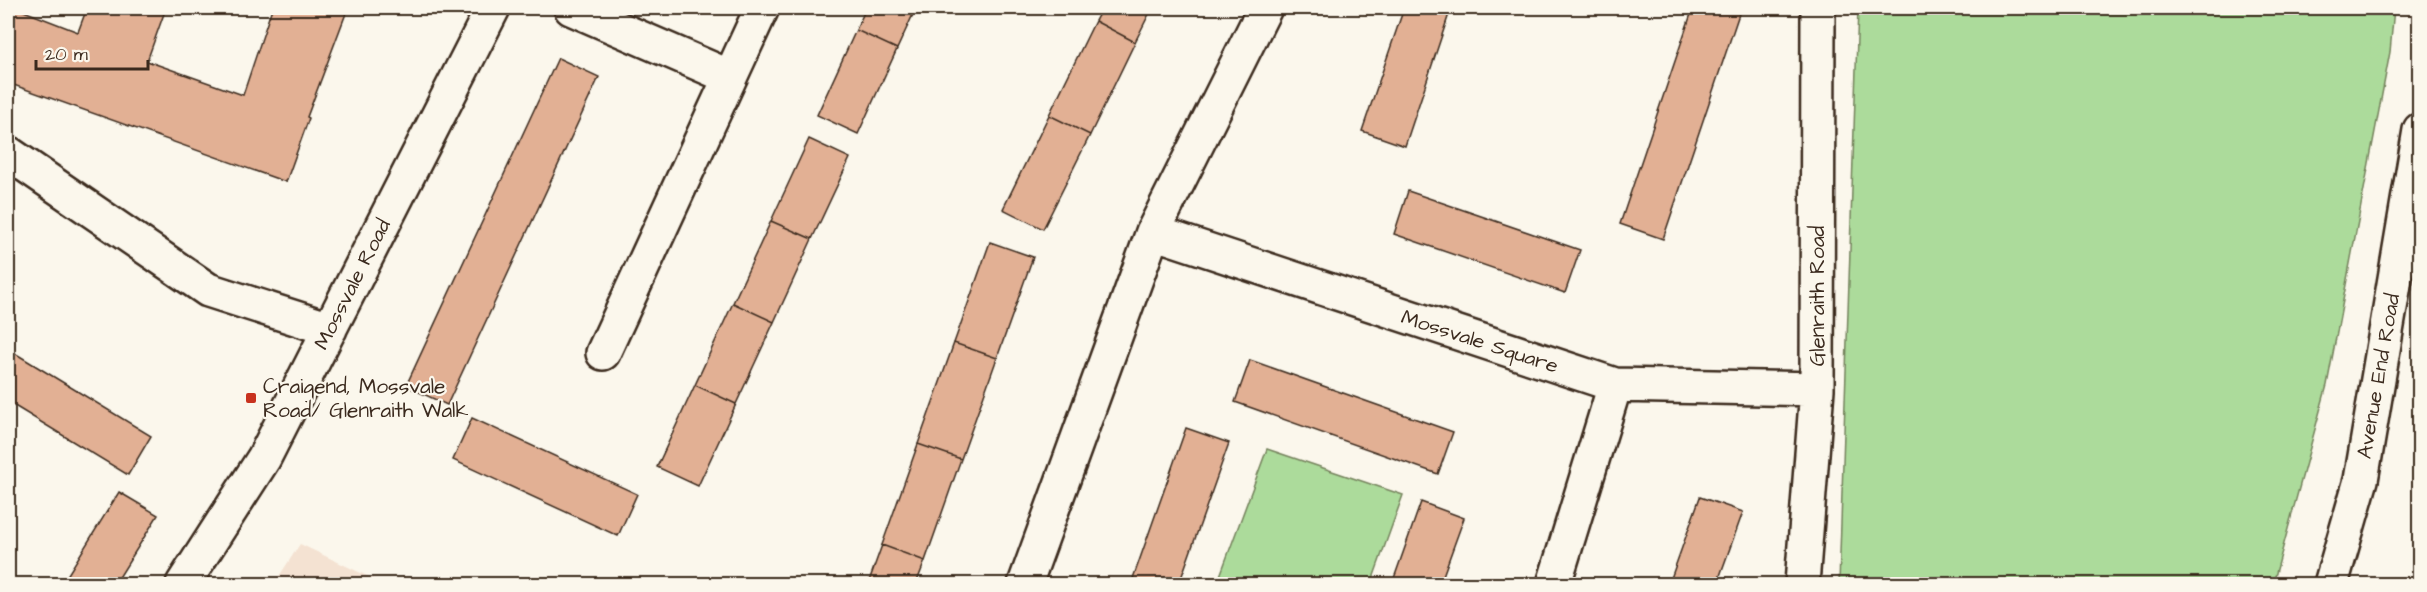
<svg xmlns="http://www.w3.org/2000/svg" width="2427" height="592" font-family="'Architects Daughter',sans-serif">
	<style>
		.built { fill: #f4e2d2 }
		.green { fill: #acdb9b; stroke: #74825c; stroke-width: 1.5 }
		.building { fill: #e2b094; stroke: #3b2a1e; stroke-width: 1.5 }
		.lines { fill: none; stroke-linecap: round; stroke-linejoin: round }
		.minor-casing { stroke: #3b2a1e; stroke-width: 38 }
		.minor { stroke: #fbf7ec; stroke-width: 33 }
		.poi-dot { fill: #c8321e; stroke: #fbf7ec; stroke-width: 2 }
		.labels { text-anchor: middle; stroke-width: 4.5; stroke-linejoin: round; paint-order: stroke }
		.street-label { font-size: 21px; fill: #3b2a1e; stroke: #fbf7ec }
		.poi-label { font-size: 21px; fill: #3b2a1e; stroke: #fbf7ec; text-anchor: start }
	</style>
	<rect width="100%" height="100%" fill="#fbf7ec"/>
	<filter id="ink" filterUnits="userSpaceOnUse"><feTurbulence type="fractalNoise" baseFrequency=".0167" numOctaves="2"/><feDisplacementMap in="SourceGraphic" scale="12" xChannelSelector="R" yChannelSelector="G"/><feConvolveMatrix kernelMatrix="1 2 1 2 8 2 1 2 1" color-interpolation-filters="sRGB"/></filter>
	<g filter="url(#ink)">
		<path class="built" d="M 300,544 L 384,584 L 274,584 Z"/>
		<path class="green" d="M 1858,8 L 2394,8 L 2390,52 L 2327,385 L 2273,584 L 1839,584 Z
			M 1267,449 L 1403,495 L 1371,584 L 1217,584 Z"/>
		<path class="building" d="M 8,8 L 16,8 L 78,32 L 87,8 L 166,8 L 147,61 L 243,95 L 272,8 L 348,8 L 307,117 L 309,118 L 286,182 L 8,83 Z
			M 866,8 L 916,8 L 897,49 L 856,30 Z
			M 1102,8 L 1152,8 L 1135,42 L 1095,21 Z
			M 1404,8 L 1451,8 L 1405,146 L 1362,131 Z
			M 1693,8 L 1741,8 L 1663,239 L 1620,224 Z
			M 1095,21 L 1135,42 L 1090,135 L 1049,115 Z
			M 856,30 L 897,49 L 858,134 L 817,115 Z
			M 558,58 L 599,77 L 447,405 L 406,386 Z
			M 1049,115 L 1090,135 L 1043,229 L 1003,209 Z
			M 809,139 L 850,158 L 812,239 L 771,221 Z
			M 1408,191 L 1580,250 L 1565,293 L 1394,234 Z
			M 771,221 L 812,239 L 774,322 L 733,303 Z
			M 990,242 L 1033,257 L 997,358 L 954,343 Z
			M 733,303 L 774,322 L 736,404 L 695,385 Z
			M 954,343 L 997,358 L 961,459 L 918,444 Z
			M 8,349 L 151,436 L 128,475 L 8,402 Z
			M 1250,360 L 1453,432 L 1438,474 L 1235,402 Z
			M 695,385 L 736,404 L 698,486 L 657,467 Z
			M 472,418 L 637,494 L 618,536 L 453,460 Z
			M 1186,428 L 1229,443 L 1179,584 L 1131,584 Z
			M 918,444 L 961,459 L 925,561 L 882,545 Z
			M 119,492 L 158,515 L 115,584 L 62,584 Z
			M 1700,497 L 1743,512 L 1717,584 L 1669,584 Z
			M 1421,502 L 1464,518 L 1440,584 L 1392,584 Z
			M 882,545 L 925,561 L 916,584 L 868,584 Z"/>
		<g class="lines">
			<g class="minor-casing">
				<path id="minor" d="M 571,8 L 730,77
					M 8,153 L 208,290 L 330,329
					M 1153,232 L 1615,385 L 1817,389
					M 603,353 L 762,8
					M 183,584 L 264,458 L 493,8
					M 1025,584 L 1153,232 L 1265,8
					M 1554,584 L 1615,385
					M 1802,584 L 1817,389 L 1818,8
					M 2331,584 L 2361,480 L 2420,130"/>
			</g>
			<use href="#minor" class="minor"/>
		</g>
	</g>
	<rect class="poi-dot" x="245" y="392" width="12" height="12" rx="3"/>
	<g class="labels">
		<g class="street-label">
			<text transform="translate(352 284) rotate(-63)" y="7">Mossvale Road</text>
			<text transform="translate(1817 296) rotate(-90)" y="7">Glenraith Road</text>
			<text transform="translate(1480 341) rotate(18)" y="7">Mossvale Square</text>
			<text transform="translate(2378 376) rotate(-80)" y="7">Avenue End Road</text>
		</g>
		<g class="poi-label">
			<text x="263" y="393">Craigend, Mossvale<tspan x="263" dy="24">Road/ Glenraith Walk</tspan></text>
		</g>
	</g>
	<rect width="2427" height="592" fill="none" stroke="#fbf7ec" stroke-width="30"/>
	<rect x="15" y="15" width="2397" height="562" fill="none" stroke="#3b2a1e" stroke-width="2" filter="url(#ink)"/>
	<path d="M36 60v9h112v-9" fill="none" stroke="#3b2a1e" stroke-width="3"/>
	<text x="45" y="60" font-size="18" fill="#3b2a1e" stroke="#fbf7ec" stroke-width="4.5" paint-order="stroke">20 m</text>
</svg>
